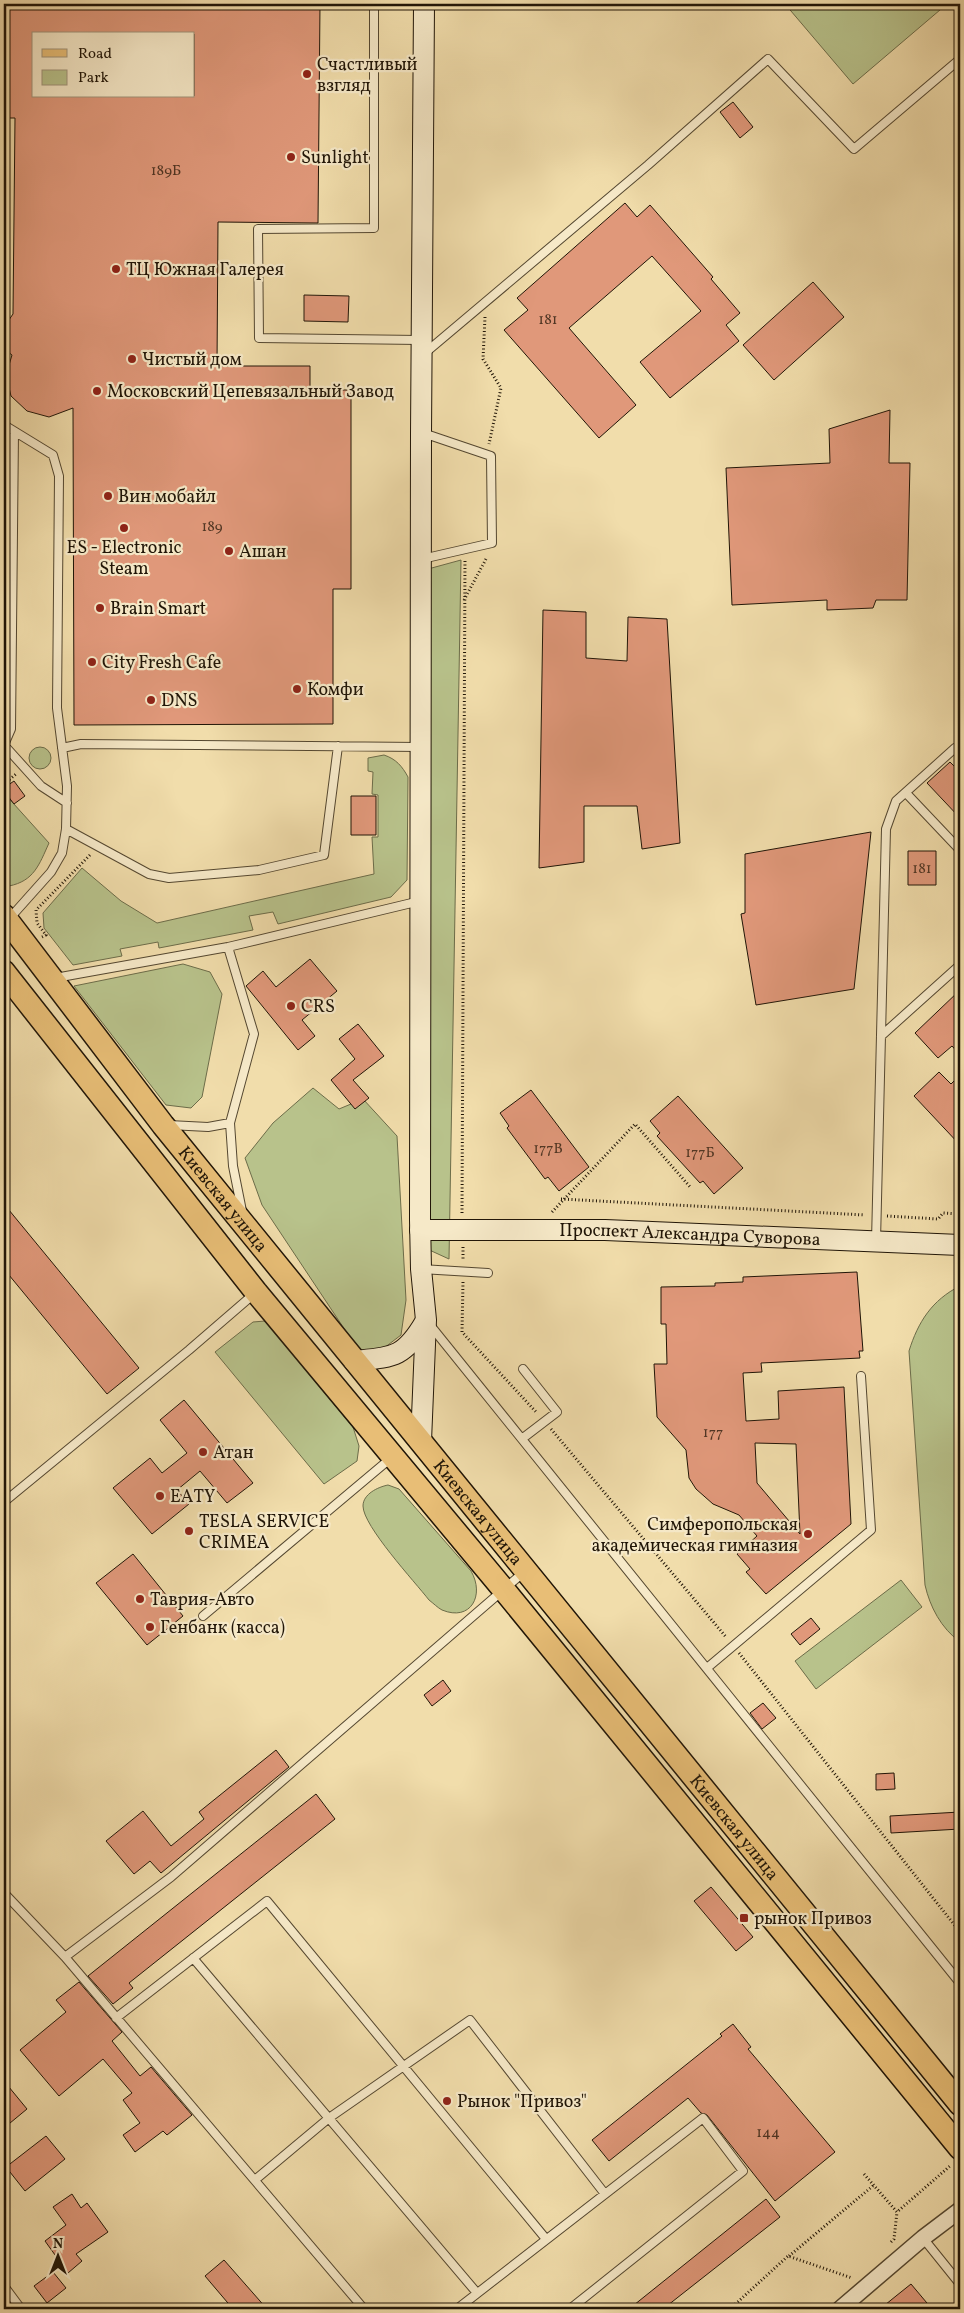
<svg xmlns="http://www.w3.org/2000/svg" width="964" height="2313" font-family="Vollkorn,serif">
	<style>
		.green { fill: #b8c28b; stroke: #6c6c49 }
		.building { fill: #e0987a; stroke: #201507; fill-rule: evenodd }
		.lines { fill: none; stroke-linecap: round; stroke-linejoin: round }
		.lane-casing { stroke: #544730; stroke-width: 10 }
		.street-casing { stroke: #544730; stroke-width: 18 }
		.secondary-casing { stroke: #201507; stroke-width: 22 }
		.primary-casing { stroke: #201507; stroke-width: 25 }
		.path { stroke: #201507; stroke-width: 3; stroke-dasharray: 1 2.5; stroke-linecap: butt }
		.lane { stroke: #f6e9c8; stroke-width: 8 }
		.street { stroke: #f6e9c8; stroke-width: 15 }
		.secondary { stroke: #f6e9c8; stroke-width: 20 }
		.primary { stroke: #e8be76; stroke-width: 22 }
		.poi-dot { fill: #8f2418; stroke: #f6e9c8; stroke-width: 2 }
		.labels { text-anchor: middle; stroke-width: 4.5; stroke-linejoin: round; paint-order: stroke }
		.number-label { font-size: 15px; fill: #503624 }
		.poi-label { font-size: 18px; fill: #201507; stroke: #f6e9c8; text-anchor: start }
		.street-label { font-size: 18px; fill: #201507; stroke: #f6e9c8 }
	</style>
	<rect width="100%" height="100%" fill="#f1ddab"/>
	<filter id="stains"><feTurbulence type="fractalNoise" baseFrequency=".004" numOctaves="4"/><feColorMatrix values="0 0 0 0 .2 0 0 0 0 .09 0 0 0 0 .02 0 0 0 .5 -.17"/></filter>
	<radialGradient id="worn" r=".72"><stop offset=".6" stop-color="#630" stop-opacity="0"/><stop offset="1" stop-color="#630" stop-opacity=".3"/></radialGradient>
	<path class="green" d="M 785,4 L 947,4 L 853,84 Z
		M 461,560 L 449,1259 L 425,1248 L 428,569 Z
		M29 758a11 11 0 1 1 22 0a11 11 0 1 1-22 0Z
		M 384,755 C 396,759 402,766 408,777 L 407,880 L 391,897 L 278,924 L 273,912 L 249,916 L 253,930 L 159,948 L 158,942 L 120,949 L 122,956 L 73,965 L 44,928 L 43,913 L 82,868 L 121,901 L 157,923 L 374,874 L 372,837 L 378,837 L 378,795 L 372,794 L 373,772 L 368,771 L 368,758 Z
		M 4,793 L 49,843 C 39,865 34,881 9,886 L 4,880 Z
		M 183,964 L 210,972 L 222,994 L 202,1097 L 191,1108 L 166,1105 L 74,986 Z
		M 313,1088 L 339,1109 L 363,1099 L 397,1136 L 406,1300 L 401,1335 L 384,1348 L 359,1351 L 262,1205 L 245,1158 L 273,1123 Z
		M 960,1286 L 960,1642 C 941,1628 930,1607 925,1585 L 909,1351 C 918,1322 932,1300 960,1286 Z
		M 265,1321 L 353,1427 L 359,1446 L 357,1461 L 324,1484 L 215,1352 L 253,1322 Z
		M 388,1485 L 399,1489 L 471,1571 C 485,1595 471,1622 442,1610 C 438,1608 433,1603 429,1600 C 415,1582 363,1526 363,1506 C 363,1494 378,1487 388,1485 Z
		M 901,1580 L 922,1607 L 816,1689 L 795,1661 Z"/>
	<path class="building" d="M 4,4 L 320,4 L 318,223 L 218,222 L 217,366 L 310,366 L 310,390 L 351,390 L 351,589 L 333,589 L 333,724 L 74,725 L 73,408 L 49,417 L 27,411 L 11,396 L 6,375 L 12,355 L 4,349 L 4,327 L 13,314 L 15,118 L 4,118 ZM 34,34 L 194,34 L 194,96 L 34,96 Z
		M 733,102 L 753,127 L 740,138 L 720,112 Z
		M 625,203 L 637,217 L 650,205 L 713,277 L 711,279 L 740,313 L 726,325 L 739,341 L 670,398 L 640,362 L 701,311 L 652,256 L 569,328 L 636,405 L 599,438 L 504,330 L 528,310 L 517,298 Z
		M 813,282 L 844,317 L 774,380 L 743,345 Z
		M 304,295 L 349,296 L 348,322 L 304,321 Z
		M 890,410 L 889,463 L 910,463 L 907,600 L 876,600 L 873,608 L 827,610 L 827,600 L 732,605 L 726,468 L 830,463 L 829,429 Z
		M 543,610 L 586,612 L 586,658 L 627,661 L 628,617 L 667,619 L 680,843 L 642,849 L 637,806 L 584,806 L 584,862 L 539,868 Z
		M 950,762 L 960,772 L 960,818 L 927,783 Z
		M 14,781 L 25,796 L 14,804 L 4,791 L 4,788 Z
		M 351,796 L 376,796 L 376,835 L 351,835 Z
		M 871,832 L 854,989 L 756,1005 L 741,914 L 745,913 L 745,854 Z
		M 908,851 L 936,851 L 936,885 L 908,885 Z
		M 310,959 L 337,991 L 302,1020 L 315,1036 L 298,1050 L 246,986 L 263,971 L 276,987 Z
		M 960,990 L 960,1055 L 952,1046 L 938,1058 L 915,1033 Z
		M 358,1024 L 384,1056 L 353,1080 L 369,1098 L 355,1109 L 331,1080 L 355,1059 L 339,1039 Z
		M 939,1072 L 951,1084 L 960,1075 L 960,1145 L 914,1096 Z
		M 531,1090 L 589,1167 L 559,1191 L 548,1177 L 545,1179 L 507,1128 L 509,1126 L 500,1113 Z
		M 678,1096 L 743,1168 L 714,1194 L 703,1181 L 700,1183 L 657,1136 L 660,1133 L 650,1121 Z
		M 4,1204 L 139,1368 L 107,1394 L 4,1269 Z
		M 857,1272 L 863,1351 L 859,1351 L 860,1358 L 761,1363 L 762,1372 L 743,1373 L 746,1421 L 779,1419 L 778,1391 L 844,1387 L 851,1524 L 766,1594 L 746,1572 L 750,1569 L 737,1554 L 757,1536 L 739,1515 L 713,1504 L 696,1489 L 689,1478 L 686,1450 L 657,1417 L 654,1364 L 667,1364 L 666,1324 L 661,1324 L 661,1287 L 715,1286 L 715,1283 L 743,1282 L 743,1277 ZM 755,1443 L 796,1444 L 800,1534 L 757,1483 Z
		M 184,1400 L 253,1483 L 227,1503 L 200,1471 L 177,1490 L 189,1504 L 152,1534 L 113,1488 L 150,1458 L 162,1473 L 187,1453 L 160,1420 Z
		M 133,1554 L 183,1616 L 147,1645 L 96,1583 Z
		M 811,1618 L 820,1629 L 800,1645 L 791,1634 Z
		M 443,1680 L 451,1691 L 432,1706 L 424,1695 Z
		M 763,1703 L 776,1718 L 762,1729 L 750,1713 Z
		M 276,1750 L 289,1767 L 161,1873 L 150,1861 L 134,1874 L 106,1841 L 143,1811 L 171,1846 L 204,1819 L 199,1812 Z
		M 894,1773 L 895,1789 L 876,1790 L 876,1774 Z
		M 316,1794 L 335,1819 L 129,1983 L 133,1988 L 113,2004 L 88,1976 Z
		M 960,1812 L 960,1829 L 891,1833 L 890,1816 Z
		M 711,1887 L 753,1937 L 736,1951 L 694,1901 Z
		M 79,1982 L 122,2032 L 112,2041 L 140,2076 L 151,2067 L 192,2115 L 167,2135 L 163,2131 L 135,2152 L 123,2135 L 140,2123 L 123,2100 L 132,2093 L 103,2059 L 59,2096 L 20,2050 L 66,2012 L 56,2000 Z
		M 733,2024 L 751,2047 L 748,2049 L 835,2152 L 775,2201 L 707,2115 L 701,2113 L 688,2098 L 609,2161 L 592,2140 L 722,2036 L 720,2034 Z
		M 4,2081 L 27,2109 L 4,2128 Z
		M 46,2136 L 65,2159 L 25,2191 L 6,2167 Z
		M 72,2194 L 81,2208 L 87,2203 L 108,2232 L 76,2254 L 82,2261 L 68,2273 L 45,2241 L 66,2225 L 53,2207 Z
		M 766,2199 L 780,2217 L 663,2309 L 629,2309 Z
		M 224,2260 L 267,2309 L 233,2309 L 205,2276 Z
		M 53,2272 L 66,2288 L 47,2303 L 34,2286 Z
		M 911,2284 L 932,2309 L 880,2309 L 896,2296 Z"/>
	<g class="lines">
		<g class="lane-casing">
			<path id="lane" d="M 374,4 L 374,228 L 258,229 L 259,338 L 420,340
				M 425,353 L 648,165 L 768,59 L 854,149 L 960,59
				M 4,425 L 53,455 L 59,476 L 57,708 L 67,786 L 66,829 L 62,853 L 51,872 L 9,919
				M 422,559 L 492,543 L 491,456 L 423,433
				M 4,745 L 11,729 L 14,432
				M 4,745 L 41,786 L 67,803
				M 62,748 L 81,744 L 420,747
				M 906,793 L 960,850
				M 66,829 L 149,874 L 169,878 L 259,870 L 324,855 L 338,746
				M 228,947 L 254,1034 L 230,1123 L 233,1166 L 242,1211
				M 55,978 L 228,947 L 420,901
				M 881,1036 L 960,965
				M 169,1125 L 208,1127 L 230,1123
				M 876,1241 L 886,829 L 896,801 L 955,748 L 960,747
				M 421,1269 L 488,1273
				M 430,1325 L 960,1983
				M 523,1438 L 557,1412 L 523,1369
				M 4,1502 L 189,1350 L 255,1293
				M 203,1616 L 391,1458
				M 707,1668 L 871,1530 L 861,1376
				M 4,1893 L 65,1957 L 171,1877 L 524,1572
				M 65,1957 L 364,2309
				M 193,1958 L 477,2293
				M 116,2018 L 267,1901 L 546,2239
				M 255,2180 L 329,2118 L 470,2020 L 605,2194
				M 923,2238 L 960,2284
				M 4,2286 L 21,2309
				M 457,2309 L 703,2118 L 743,2171 L 570,2309"/>
		</g>
		<g class="street-casing">
			<path id="street" d="M 840,2309 L 923,2238 L 960,2210"/>
		</g>
		<g class="secondary-casing">
			<g id="secondary">
				<path id="s1" d="M 420,1230 L 605,1230 L 960,1245"/>
				<path d="M 354,1361 C 393,1357 404,1358 425,1322"/>
				<path d="M 421,1441 L 426,1320 L 421,1269 L 420,1220 L 421,433 L 424,4"/>
			</g>
		</g>
		<g class="primary-casing">
			<g id="primary">
				<path id="s2" d="M 4,916 L 163,1125 L 960,2104"/>
				<path d="M 4,972 L 256,1292 L 504,1590 L 960,2148"/>
			</g>
		</g>
		<path class="path" d="M 485,317 L 483,359 L 501,388 L 489,444
			M 464,600 L 486,559
			M 4,784 L 16,774
			M 4,883 L 4,884
			M 42,937 L 46,935 L 37,923 L 36,910 L 90,855
			M 561,1199 L 865,1215
			M 552,1212 L 635,1124 L 691,1188
			M 462,1213 L 465,560
			M 887,1216 L 938,1219 L 943,1213 L 960,1214
			M 463,1247 L 463,1261
			M 463,1282 L 462,1332 L 537,1413
			M 551,1429 L 726,1637
			M 739,1653 L 960,1932
			M 864,2174 L 897,2212 L 950,2166
			M 891,2242 L 894,2239 L 897,2212
			M 789,2256 L 874,2185
			M 730,2309 L 788,2256 L 852,2278"/>
		<use href="#lane" class="lane"/>
		<use href="#street" class="street"/>
		<use href="#secondary" class="secondary"/>
		<use href="#primary" class="primary"/>
	</g>
	<g class="poi-dot">
		<circle cx="307" cy="74" r="5"/>
		<circle cx="291" cy="157" r="5"/>
		<circle cx="116" cy="269" r="5"/>
		<circle cx="132" cy="359" r="5"/>
		<circle cx="97" cy="391" r="5"/>
		<circle cx="108" cy="496" r="5"/>
		<circle cx="124" cy="528" r="5"/>
		<circle cx="229" cy="551" r="5"/>
		<circle cx="100" cy="608" r="5"/>
		<circle cx="92" cy="662" r="5"/>
		<circle cx="297" cy="689" r="5"/>
		<circle cx="151" cy="700" r="5"/>
		<circle cx="291" cy="1006" r="5"/>
		<circle cx="203" cy="1452" r="5"/>
		<circle cx="160" cy="1496" r="5"/>
		<circle cx="189" cy="1531" r="5"/>
		<circle cx="808" cy="1534" r="5"/>
		<circle cx="140" cy="1599" r="5"/>
		<circle cx="150" cy="1627" r="5"/>
		<rect x="739" y="1913" width="10" height="10" rx="2.5"/>
		<circle cx="447" cy="2101" r="5"/>
	</g>
	<g class="labels">
		<g class="number-label">
			<text x="166" y="175">189Б</text>
			<text x="548" y="324">181</text>
			<text x="212" y="531">189</text>
			<text x="922" y="873">181</text>
			<text x="548" y="1153">177В</text>
			<text x="700" y="1157">177Б</text>
			<text x="713" y="1437">177</text>
			<text x="768" y="2137">144</text>
		</g>
		<g class="poi-label">
			<text x="317" y="70">Счастливый<tspan x="317" dy="21">взгляд</tspan></text>
			<text x="301" y="163">Sunlight</text>
			<text x="126" y="275">ТЦ Южная Галерея</text>
			<text x="142" y="365">Чистый дом</text>
			<text x="107" y="397">Московский Цепевязальный Завод</text>
			<text x="118" y="502">Вин мобайл</text>
			<text x="124" y="553" text-anchor="middle">ES - Electronic<tspan x="124" dy="21">Steam</tspan></text>
			<text x="239" y="557">Ашан</text>
			<text x="110" y="614">Brain Smart</text>
			<text x="102" y="668">City Fresh Cafe</text>
			<text x="307" y="695">Комфи</text>
			<text x="161" y="706">DNS</text>
			<text x="301" y="1012">CRS</text>
			<text x="213" y="1458">Атан</text>
			<text x="170" y="1502">EАTY</text>
			<text x="199" y="1527">TESLA SERVICE<tspan x="199" dy="21">CRIMEA</tspan></text>
			<text x="798" y="1530" text-anchor="end">Симферопольская<tspan x="798" dy="21">академическая гимназия</tspan></text>
			<text x="150" y="1605">Таврия-Авто</text>
			<text x="160" y="1633">Генбанк (касса)</text>
			<text x="754" y="1924">рынок Привоз</text>
			<text x="457" y="2107">Рынок "Привоз"</text>
		</g>
		<g class="street-label">
			<text dy="6" stroke="none"><textPath href="#s2" startOffset="358">Киевская улица</textPath></text>
			<text dy="6" stroke="none"><textPath href="#s1" startOffset="270">Проспект Александра Суворова</textPath></text>
			<text dy="6" stroke="none"><textPath href="#s2" startOffset="762">Киевская улица</textPath></text>
			<text dy="6" stroke="none"><textPath href="#s2" startOffset="1168">Киевская улица</textPath></text>
		</g>
	</g>
	<rect width="964" height="2313" fill="none" stroke="#f1ddab" stroke-width="20"/>
	<rect x="5" y="5" width="954" height="2303" fill="none" stroke="#201507" stroke-width="2.5"/>
	<rect x="10" y="10" width="944" height="2293" fill="none" stroke="#201507"/>
	<rect x="32" y="32" width="162" height="65" fill="#f6e9c8" stroke="#a0947b"/>
	<rect x="42" y="49" width="25" height="8" fill="#e8be76" stroke="#a0947b"/>
	<text x="78" y="58" font-size="15" fill="#201507">Road</text>
	<rect x="42" y="70" width="25" height="15" fill="#b8c28b" stroke="#a0947b"/>
	<text x="78" y="82" font-size="15" fill="#201507">Park</text>
	<g transform="translate(58 2256)" stroke="#f6e9c8" stroke-width="4" paint-order="stroke">
	<path d="M0-4L9 19L0 12L-9 19Z" fill="#201507"/>
	<text y="-8" font-size="14" font-weight="bold" text-anchor="middle" fill="#201507">N</text>
	</g>
	<rect width="100%" height="100%" filter="url(#stains)"/>
	<rect width="100%" height="100%" fill="url(#worn)"/>
</svg>
